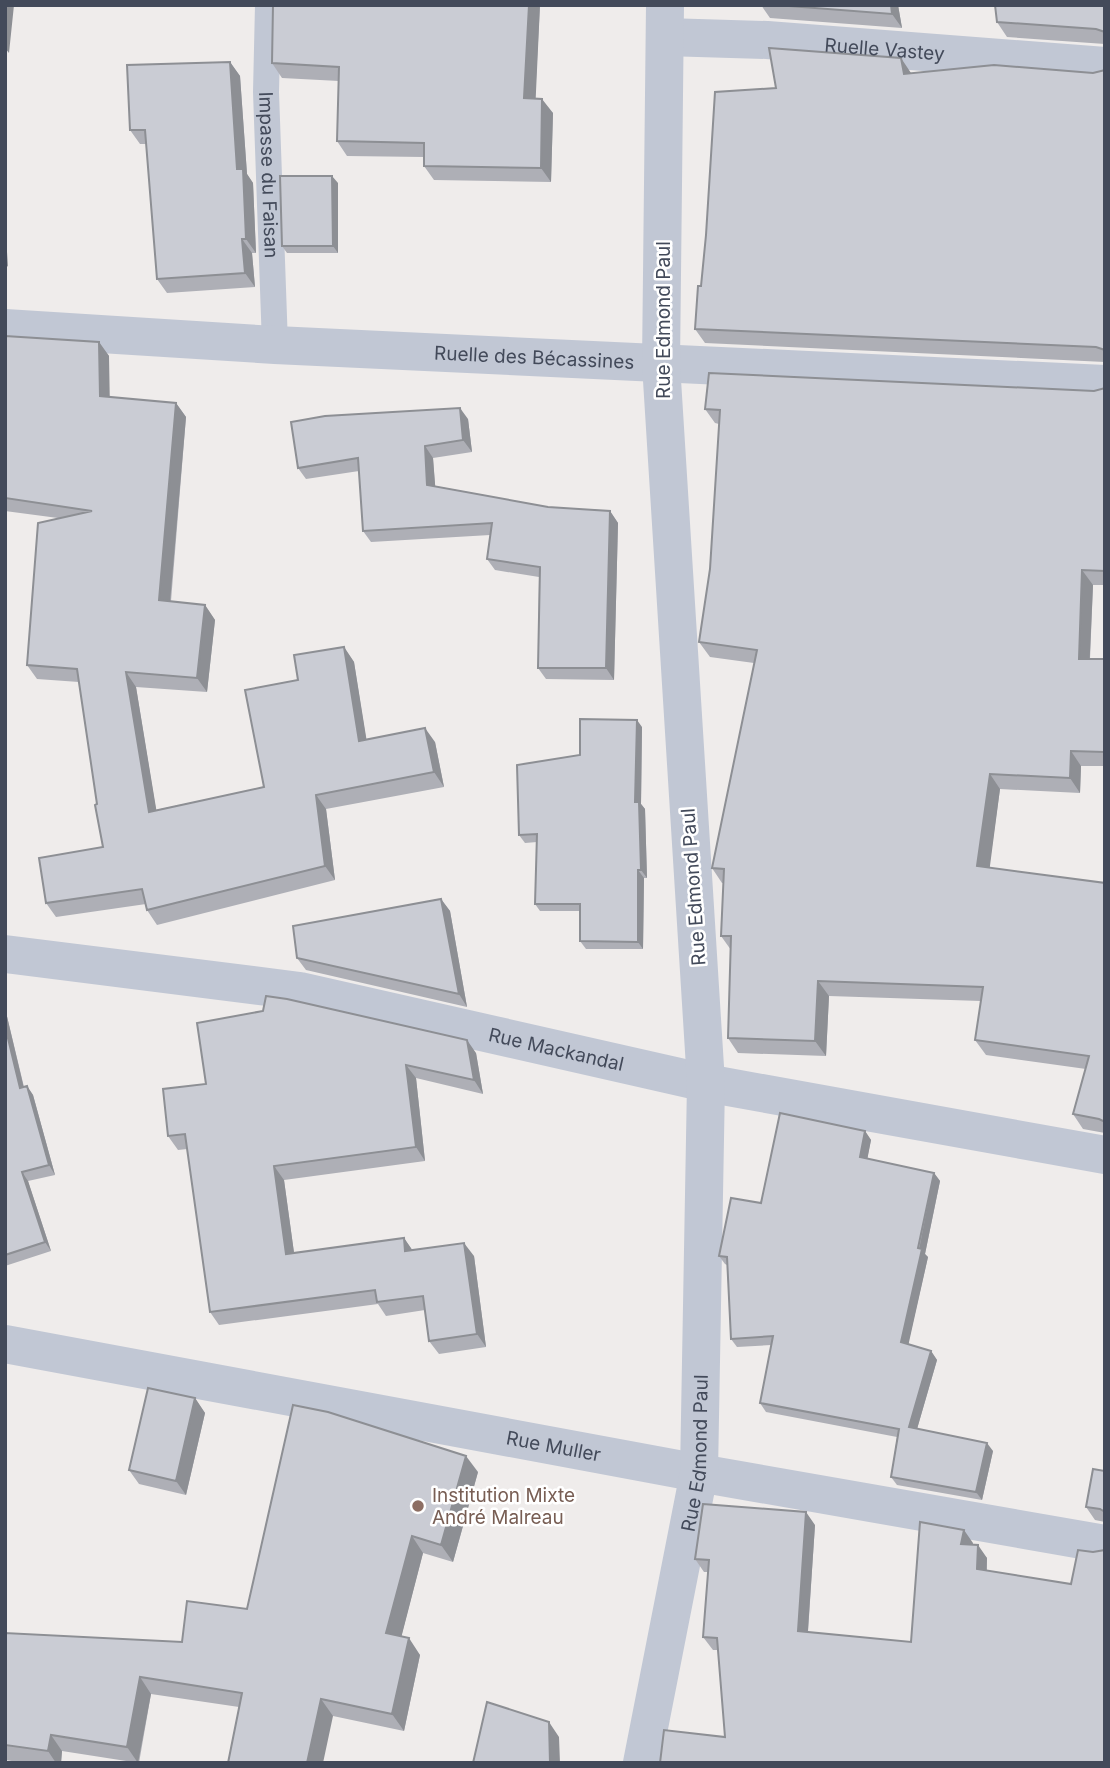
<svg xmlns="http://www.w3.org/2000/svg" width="1110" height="1768" font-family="Inter,sans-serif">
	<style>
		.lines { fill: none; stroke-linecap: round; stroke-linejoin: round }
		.lane { stroke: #c1c7d4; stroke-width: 26 }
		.street { stroke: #c1c7d4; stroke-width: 38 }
		.wall { fill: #aeafb6 }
		.shaded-wall { fill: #8d8f94 }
		.building { fill: #caccd4; stroke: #8d8f94; stroke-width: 2 }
		.education-dot { fill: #8d6e63; stroke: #fff; stroke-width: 2.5 }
		.labels { text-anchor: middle; stroke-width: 5; stroke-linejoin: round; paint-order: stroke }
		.street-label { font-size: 19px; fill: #434a5a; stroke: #fff }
		.education-label { font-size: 19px; fill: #785e54; stroke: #fff; text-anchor: start }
	</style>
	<rect width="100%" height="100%" fill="#efeceb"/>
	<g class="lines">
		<path class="lane" id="s1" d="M 268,5 L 266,92 L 275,345"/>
		<g class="street">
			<path id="s2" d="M 665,37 L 767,40 L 1105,66"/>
			<path id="s3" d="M 5,328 L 275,345 L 1105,384"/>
			<path id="s4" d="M 5,954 L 300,991 L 706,1083 L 1105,1155"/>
			<path id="s5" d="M 5,1344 L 699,1473 L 1105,1544"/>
			<path id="s6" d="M 642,1763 L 699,1473 L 706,1083 L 661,364 L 665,5"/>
		</g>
	</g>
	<path class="wall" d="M 540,5 L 535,99 L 553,113 L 551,182 L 434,180 L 424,166 L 424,157 L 347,156 L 337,141 L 339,81 L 282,78 L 272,63 Z
		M 761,5 L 898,5 L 902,28 L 770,18 Z
		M 1105,5 L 1105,44 L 1007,37 L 997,22 Z
		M 230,62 L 240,76 L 247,174 L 253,183 L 256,253 L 252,253 L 255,287 L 167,293 L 157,279 L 147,144 L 140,144 L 130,130 Z
		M 1105,70 L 1105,362 L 705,343 L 695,329 L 701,286 L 776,88 L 911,73 L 1093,73 Z
		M 338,183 L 338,253 L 287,253 L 282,246 Z
		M 5,336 L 99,342 L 109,356 L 109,397 L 176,403 L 186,417 L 171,601 L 205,605 L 215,620 L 207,692 L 136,687 L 156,810 L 264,787 L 298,680 L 344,647 L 354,662 L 366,739 L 435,742 L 444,787 L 326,809 L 335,880 L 157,925 L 147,910 L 146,904 L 56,917 L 46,903 L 103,847 L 79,682 L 37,679 L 27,665 L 58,518 L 5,511 Z
		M 1105,388 L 1105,585 L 1093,585 L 1090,659 L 1105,659 L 1105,766 L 1081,766 L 1080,793 L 1000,789 L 989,868 L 1105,883 L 1105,1133 L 1083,1129 L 1073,1114 L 1086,1069 L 986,1055 L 975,1040 L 981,1001 L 829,996 L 826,1056 L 738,1053 L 728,1038 L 731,950 L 721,936 L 724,883 L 722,883 L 712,868 L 754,663 L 710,657 L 699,642 L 710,569 L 719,424 L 715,423 L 705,409 L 1094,391 Z
		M 468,419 L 472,452 L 433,458 L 435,486 L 548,507 L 610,511 L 618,523 L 614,680 L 546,679 L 538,668 L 539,577 L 495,570 L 487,559 L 490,535 L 371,542 L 363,531 L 359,471 L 306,479 L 298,468 Z
		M 642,727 L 641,804 L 645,809 L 647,878 L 644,878 L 643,949 L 586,949 L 580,941 L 580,911 L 540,911 L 535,904 L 537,842 L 525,843 L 519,835 L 580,755 Z
		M 441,899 L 450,911 L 467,1007 L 306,970 L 297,958 Z
		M 5,1008 L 24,1087 L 27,1086 L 33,1095 L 55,1175 L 28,1181 L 51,1251 L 5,1266 Z
		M 476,1053 L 483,1094 L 416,1078 L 425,1161 L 284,1180 L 294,1253 L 404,1238 L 412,1250 L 474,1256 L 486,1347 L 439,1354 L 429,1341 L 425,1310 L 386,1316 L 378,1304 L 219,1325 L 210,1312 L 187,1149 L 178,1150 L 168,1136 L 163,1089 Z
		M 865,1131 L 871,1140 L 867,1159 L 934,1173 L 940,1181 L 925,1254 L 928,1257 L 908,1344 L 931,1351 L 937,1360 L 917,1429 L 993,1451 L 982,1500 L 897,1485 L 891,1477 L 897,1437 L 766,1412 L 760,1403 L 771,1345 L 737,1347 L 731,1339 L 727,1265 L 725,1264 L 719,1256 L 761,1203 Z
		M 195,1398 L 205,1413 L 186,1495 L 139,1484 L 129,1470 Z
		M 1105,1471 L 1105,1522 L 1095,1520 L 1086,1507 Z
		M 478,1472 L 453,1562 L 423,1553 L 401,1637 L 420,1655 L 404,1731 L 333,1716 L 239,1707 L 151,1694 L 139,1763 L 62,1751 L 61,1763 L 25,1763 L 5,1760 L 5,1633 L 182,1642 L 247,1609 Z
		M 815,1525 L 808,1632 L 911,1642 L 973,1543 L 973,1545 L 987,1558 L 987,1570 L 1105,1763 L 725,1737 L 718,1650 L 713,1650 L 703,1637 L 708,1572 L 704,1572 L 695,1559 Z"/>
	<path class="shaded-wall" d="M 5,5 L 14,5 L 9,53 L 5,48 Z
		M 529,5 L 540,5 L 535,113 L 524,98 Z
		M 891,5 L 898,5 L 902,28 L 892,14 Z
		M 901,58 L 911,73 L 904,74 Z
		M 230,62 L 240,76 L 247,174 L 253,183 L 256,253 L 246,239 L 237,169 Z
		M 542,99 L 553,113 L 551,182 L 541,168 Z
		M 332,176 L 338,183 L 338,253 L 333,246 Z
		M 5,221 L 8,267 L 5,263 Z
		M 242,239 L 252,253 L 255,287 L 245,273 Z
		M 99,342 L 109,356 L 110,411 L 100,396 Z
		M 176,403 L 186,417 L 169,614 L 159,600 Z
		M 460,408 L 468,419 L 472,452 L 463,440 Z
		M 425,446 L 433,458 L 436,496 L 427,485 Z
		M 610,511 L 618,523 L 614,680 L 606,668 Z
		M 1082,570 L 1093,585 L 1089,674 L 1079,659 Z
		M 205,605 L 215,620 L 207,692 L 197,678 Z
		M 344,647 L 354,662 L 369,755 L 359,741 Z
		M 126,672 L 136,687 L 159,826 L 149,812 Z
		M 637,720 L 642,727 L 641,804 L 645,809 L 647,878 L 641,870 L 635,802 Z
		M 425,728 L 435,742 L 444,787 L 434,772 Z
		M 1071,751 L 1081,766 L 1080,793 L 1070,778 Z
		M 990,774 L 1000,789 L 988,881 L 977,866 Z
		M 316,795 L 326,809 L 335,880 L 325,866 Z
		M 638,870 L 644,878 L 643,949 L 638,942 Z
		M 441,899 L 450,911 L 467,1007 L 459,994 Z
		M 818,981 L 829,996 L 826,1056 L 815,1041 Z
		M 5,1008 L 26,1097 L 20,1088 L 5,1026 Z
		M 467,1040 L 476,1053 L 483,1094 L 474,1080 Z
		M 406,1065 L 416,1078 L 425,1161 L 416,1147 Z
		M 27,1086 L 33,1095 L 55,1175 L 49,1165 Z
		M 865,1131 L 871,1140 L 866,1166 L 860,1157 Z
		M 274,1166 L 284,1180 L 296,1267 L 286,1254 Z
		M 22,1172 L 28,1181 L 51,1251 L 45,1242 Z
		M 934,1173 L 940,1181 L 925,1254 L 928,1257 L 907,1351 L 901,1342 Z
		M 404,1238 L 413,1251 L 405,1251 Z
		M 464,1243 L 474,1256 L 486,1347 L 477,1334 Z
		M 931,1351 L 937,1360 L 915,1436 L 909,1427 Z
		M 195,1398 L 205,1413 L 186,1495 L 176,1481 Z
		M 987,1443 L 993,1451 L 982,1500 L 976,1492 Z
		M 466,1456 L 478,1472 L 453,1562 L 441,1545 Z
		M 806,1512 L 815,1525 L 807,1644 L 798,1631 Z
		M 964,1530 L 973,1543 L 971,1557 L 961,1544 Z
		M 412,1536 L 423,1553 L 398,1650 L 386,1633 Z
		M 978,1545 L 987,1558 L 986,1582 L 977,1569 Z
		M 409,1638 L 420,1655 L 404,1731 L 392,1714 Z
		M 140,1677 L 151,1694 L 138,1763 L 127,1747 Z
		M 321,1699 L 333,1716 L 323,1763 L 307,1763 Z
		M 549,1722 L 559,1737 L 560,1763 L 550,1763 Z
		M 51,1735 L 62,1751 L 61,1763 L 56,1763 L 48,1751 Z"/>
	<path class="building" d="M 273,5 L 529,5 L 524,98 L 542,99 L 541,168 L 424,166 L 424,143 L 337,141 L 339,67 L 272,63 Z
		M 776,5 L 891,5 L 892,14 Z
		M 995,5 L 1105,5 L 1105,32 L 1096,29 L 997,22 Z
		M 769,48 L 901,58 L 904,74 L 994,65 L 1093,73 L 1105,70 L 1105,350 L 1096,347 L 695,329 L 698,286 L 701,286 L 706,235 L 715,92 L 776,88 Z
		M 230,62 L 237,169 L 243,169 L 246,239 L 242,239 L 245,273 L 157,279 L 145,130 L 130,130 L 127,65 Z
		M 280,176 L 332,176 L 333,246 L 282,246 Z
		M 5,336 L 99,342 L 100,396 L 176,403 L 159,600 L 205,605 L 197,678 L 126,672 L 149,812 L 264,787 L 245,690 L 298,680 L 294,655 L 344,647 L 359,741 L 425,728 L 434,772 L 316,795 L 325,866 L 147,910 L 142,889 L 46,903 L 39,858 L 103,847 L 95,805 L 97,804 L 77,669 L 27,665 L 38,523 L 92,511 L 5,498 Z
		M 709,373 L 1094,391 L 1105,388 L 1105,571 L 1082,570 L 1079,659 L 1105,659 L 1105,752 L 1071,751 L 1070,778 L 990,774 L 977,866 L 1105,883 L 1105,1122 L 1099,1119 L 1073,1114 L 1089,1056 L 975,1040 L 983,987 L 818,981 L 815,1041 L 728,1038 L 731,936 L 721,936 L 724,869 L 712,868 L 757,650 L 699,642 L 710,569 L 720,410 L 705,409 Z
		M 460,408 L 463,440 L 425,446 L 427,485 L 548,507 L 610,511 L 606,668 L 538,668 L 540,567 L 487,559 L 492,523 L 363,531 L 358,458 L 298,468 L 291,422 L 325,416 Z
		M 580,719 L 637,720 L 635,802 L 639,802 L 641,870 L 638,870 L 638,942 L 580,941 L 580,904 L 535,904 L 537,834 L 519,835 L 517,765 L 580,755 Z
		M 441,899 L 459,994 L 297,958 L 293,926 Z
		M 266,996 L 287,999 L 467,1040 L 474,1080 L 406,1065 L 416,1147 L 274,1166 L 286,1254 L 404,1238 L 405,1251 L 464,1243 L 477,1334 L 429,1341 L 423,1296 L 377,1302 L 375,1290 L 210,1312 L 185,1134 L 168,1136 L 163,1089 L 206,1084 L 197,1023 L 263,1011 Z
		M 5,1026 L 20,1088 L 27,1086 L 49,1165 L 22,1172 L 45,1242 L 5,1255 Z
		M 780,1113 L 865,1131 L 860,1157 L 934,1173 L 918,1248 L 922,1249 L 901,1342 L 931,1351 L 909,1427 L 987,1443 L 976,1492 L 891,1477 L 899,1429 L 760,1403 L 773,1336 L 731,1339 L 727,1257 L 719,1256 L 731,1198 L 761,1203 Z
		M 148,1388 L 195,1398 L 176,1481 L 129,1470 Z
		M 293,1405 L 328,1412 L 466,1456 L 441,1545 L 412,1536 L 386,1633 L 409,1638 L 392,1714 L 321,1699 L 307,1763 L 228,1763 L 242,1693 L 140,1677 L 127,1747 L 51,1735 L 48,1751 L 5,1745 L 5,1633 L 182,1642 L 187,1601 L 247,1609 Z
		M 1093,1469 L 1105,1471 L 1105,1512 L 1100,1509 L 1086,1507 Z
		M 703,1504 L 806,1512 L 798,1631 L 911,1642 L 920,1522 L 964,1530 L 961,1544 L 978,1545 L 977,1569 L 1071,1584 L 1078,1550 L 1093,1552 L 1105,1550 L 1105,1763 L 660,1763 L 664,1730 L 725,1737 L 717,1638 L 703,1637 L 709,1560 L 695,1559 Z
		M 487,1702 L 549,1722 L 550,1763 L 473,1763 Z"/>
	<circle class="education-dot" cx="418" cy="1506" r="7"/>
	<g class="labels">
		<g class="street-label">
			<text dy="7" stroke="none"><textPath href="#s2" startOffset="220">Ruelle Vastey</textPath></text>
			<text dy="7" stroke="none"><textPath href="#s1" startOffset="170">Impasse du Faisan</textPath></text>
			<text transform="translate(663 320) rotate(-90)" y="7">Rue Edmond Paul</text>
			<text dy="7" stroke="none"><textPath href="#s3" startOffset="530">Ruelle des Bécassines</textPath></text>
			<text transform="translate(693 887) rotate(-94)" y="7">Rue Edmond Paul</text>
			<text dy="7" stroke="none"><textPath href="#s4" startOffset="560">Rue Mackandal</textPath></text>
			<text dy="7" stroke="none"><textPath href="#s5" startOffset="558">Rue Muller</textPath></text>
			<text dy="7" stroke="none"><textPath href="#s6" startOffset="315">Rue Edmond Paul</textPath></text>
		</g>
		<g class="education-label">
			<text x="432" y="1502">Institution Mixte<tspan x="432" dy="22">André Malreau</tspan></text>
		</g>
	</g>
	<rect width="1110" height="1768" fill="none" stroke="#434a5a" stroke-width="14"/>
</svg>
